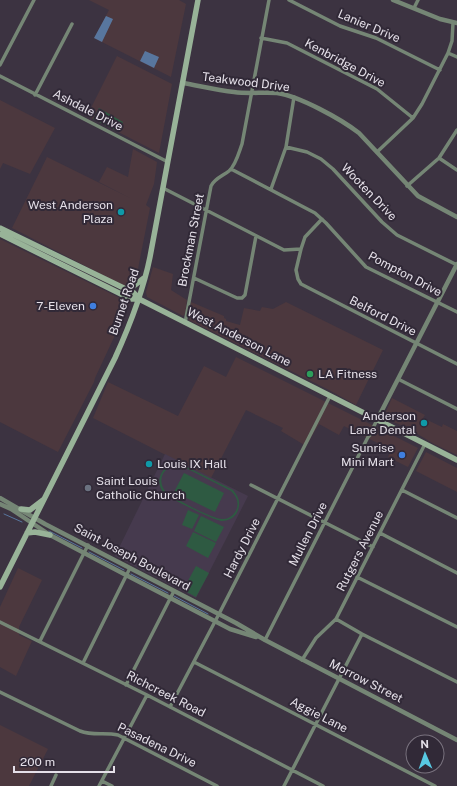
<svg xmlns="http://www.w3.org/2000/svg" width="457" height="786" font-family="'Public Sans',sans-serif">
	<style>
		.commercial { fill: #4c383e }
		.built { fill: #463a4e }
		.green { fill: #2e5a42; fill-rule: evenodd }
		.water { fill: #58769e }
		.lines { fill: none; stroke-linecap: round; stroke-linejoin: round }
		.stream { stroke: #58769e; stroke-width: 1 }
		.minor { stroke: #758675; stroke-width: 3.5 }
		.tertiary { stroke: #758675; stroke-width: 4.5 }
		.secondary { stroke: #98b398; stroke-width: 5.5 }
		.culture-dot { fill: #0f9aa8; stroke: #312937; stroke-width: 1.5 }
		.shop-dot { fill: #3f7fe0; stroke: #312937; stroke-width: 1.5 }
		.leisure-dot { fill: #2e9e5b; stroke: #312937; stroke-width: 1.5 }
		.worship-dot { fill: #6b7280; stroke: #312937; stroke-width: 1.5 }
		.labels { text-anchor: middle; stroke-width: 4; stroke-linejoin: round; paint-order: stroke }
		.street-label { font-size: 12px; fill: #e5e0e9; stroke: #312937 }
		.poi-label { font-size: 12px; fill: #e5e0e9; stroke: #312937; text-anchor: end }
	</style>
	<rect width="100%" height="100%" fill="#3c3341"/>
	<path class="commercial" d="M 89,0 L 179,0 L 186,4 L 171,77 L 94,38 L 109,10 Z
		M 117,56 L 172,84 L 159,153 L 87,116 Z
		M 0,100 L 55,128 L 30,174 L 3,163 L 0,169 Z
		M 133,149 L 157,162 L 154,184 L 146,205 L 150,208 L 135,284 L 126,287 L 12,228 L 47,157 L 130,198 L 99,182 L 107,167 L 128,177 Z
		M 0,239 L 130,303 L 95,378 L 94,382 L 58,452 L 0,422 Z
		M 153,267 L 173,274 L 171,290 L 187,300 L 185,314 L 183,316 L 147,297 L 146,292 Z
		M 191,302 L 224,316 L 224,318 L 226,319 L 226,321 L 240,325 L 244,308 L 260,311 L 262,307 L 273,309 L 286,302 L 383,350 L 356,405 L 329,390 L 189,320 Z
		M 236,357 L 418,448 L 408,467 L 388,457 L 391,450 L 344,426 L 339,435 L 319,424 L 306,446 L 281,431 L 283,428 L 246,410 L 211,478 L 93,418 L 108,382 L 178,416 L 204,366 L 226,377 Z
		M 392,398 L 425,415 L 423,418 L 442,427 L 443,424 L 457,431 L 457,455 L 434,444 L 406,427 L 383,418 Z
		M 426,452 L 457,468 L 457,492 L 416,471 Z
		M 18,568 L 42,580 L 19,627 L 19,635 L 32,641 L 16,676 L 0,667 L 0,607 Z
		M 0,725 L 48,749 L 29,786 L 0,786 Z"/>
	<path class="built" d="M 165,454 L 248,496 L 196,598 L 115,556 Z"/>
	<path class="green" d="M 99,108 L 123,122 L 119,132 L 93,119 Z
		M 175,463 L 185,466 L 233,490 C 238,496 241,502 238,510 C 236,517 229,521 222,521 C 215,521 169,498 164,493 C 154,482 161,466 175,463 ZM 173,466 L 182,466 L 231,491 C 235,495 239,501 237,508 C 235,514 230,519 223,519 C 214,520 176,499 167,493 C 157,483 161,470 173,466 Z
		M 184,473 L 224,493 L 215,512 L 174,492 Z
		M 188,510 L 199,515 L 192,529 L 182,525 Z
		M 201,516 L 224,527 L 216,542 L 194,531 Z
		M 193,532 L 216,543 L 208,558 L 186,546 Z
		M 196,566 L 209,573 L 196,597 L 183,590 Z"/>
	<path class="water" d="M 106,16 L 113,19 L 102,42 L 94,38 Z
		M 145,51 L 159,57 L 154,68 L 140,61 Z"/>
	<g class="lines">
		<path class="stream" d="M 4,514 L 22,522
			M 49,531 L 82,548
			M 89,552 L 124,570
			M 131,574 L 168,593
			M 174,596 L 208,614"/>
		<path class="minor" d="M 289,0 L 340,26 L 376,38 L 440,70
			M 414,8 L 418,0
			M 261,38 L 287,43 L 377,89 L 413,118
			M 448,53 L 457,57
			M 0,65 L 34,0
			M 0,76 L 168,162
			M 35,95 L 72,24
			M 286,147 L 307,152 L 321,159 L 333,169 L 382,222 L 397,235 L 457,265
			M 377,152 L 413,118 L 422,104 L 448,53 L 452,41 L 453,23
			M 439,158 L 457,170
			M 231,169 L 315,213 L 326,223 L 366,267 L 457,312
			M 407,186 L 439,158 L 457,130
			M 163,188 L 284,250 L 301,249
			M 271,189 L 286,147 L 294,97
			M 322,219 L 305,237 L 301,249 L 296,270 L 298,279 L 301,284 L 457,364
			M 194,278 L 237,298 L 242,298 L 245,295 L 256,236
			M 185,323 L 211,186 C 215,178 223,176 229,171 C 236,165 239,152 242,144 L 269,0
			M 398,379 L 457,409
			M 251,485 L 373,547
			M 402,490 L 457,518
			M 380,533 L 457,573
			M 357,577 L 457,627
			M 336,619 L 362,634 L 457,682
			M 0,622 L 147,695 L 323,786
			M 265,640 L 368,437 L 371,434 L 371,432 L 377,420
			M 40,641 L 88,545
			M 302,660 L 316,638 L 336,619 L 425,444
			M 194,662 L 435,786
			M 83,663 L 130,568
			M 126,685 L 174,591
			M 0,692 L 80,731 C 93,736 105,732 118,735 L 217,786
			M 170,707 L 220,612 L 330,396
			M 102,781 L 112,786
			M 51,786 L 56,775
			M 99,786 L 147,695
			M 284,786 L 362,634"/>
		<path class="tertiary" d="M 393,0 L 440,19 L 457,23
			M 183,83 C 200,86 217,90 234,92 C 248,94 263,92 277,93 C 299,96 341,119 359,133 L 418,196 L 457,217
			M 377,420 L 457,264
			M 0,498 L 45,524 L 236,623 L 265,640 L 457,740
			M 0,504 L 11,509 L 50,535 L 126,575 L 230,629 L 256,637"/>
		<path class="secondary" d="M 0,228 L 134,293 L 139,299 L 457,460
			M 0,234 L 123,295 L 132,299 L 139,299
			M 125,289 L 131,288 L 144,278
			M 21,509 L 30,510 L 43,500
			M 27,533 L 35,532 L 50,535
			M 0,587 L 115,358 C 130,325 143,292 150,257 L 198,0"/>
	</g>
	<g class="culture-dot">
		<circle cx="121" cy="212" r="4"/>
		<circle cx="424" cy="423" r="4"/>
		<circle cx="149" cy="464" r="4"/>
	</g>
	<g class="shop-dot">
		<circle cx="93" cy="306" r="4"/>
		<circle cx="402" cy="455" r="4"/>
	</g>
	<circle class="leisure-dot" cx="310" cy="374" r="4"/>
	<circle class="worship-dot" cx="88" cy="488" r="4"/>
	<g class="labels">
		<g class="street-label">
			<text transform="translate(369 26) rotate(23)" y="4">Lanier Drive</text>
			<text transform="translate(345 63) rotate(28)" y="4">Kenbridge Drive</text>
			<text transform="translate(246 82) rotate(7)" y="4">Teakwood Drive</text>
			<text transform="translate(88 110) rotate(27)" y="4">Ashdale Drive</text>
			<text transform="translate(369 192) rotate(46)" y="4">Wooten Drive</text>
			<text transform="translate(191 240) rotate(-79)" y="4">Brockman Street</text>
			<text transform="translate(405 274) rotate(28)" y="4">Pompton Drive</text>
			<text transform="translate(124 302) rotate(-71)" y="4">Burnet Road</text>
			<text transform="translate(383 316) rotate(27)" y="4">Belford Drive</text>
			<text transform="translate(239 337) rotate(27)" y="4">West Anderson Lane</text>
			<text transform="translate(308 534) rotate(-63)" y="4">Mullen Drive</text>
			<text transform="translate(242 548) rotate(-63)" y="4">Hardy Drive</text>
			<text transform="translate(360 551) rotate(-63)" y="4">Rutgers Avenue</text>
			<text transform="translate(132 557) rotate(28)" y="4">Saint Joseph Boulevard</text>
			<text transform="translate(366 681) rotate(27)" y="4">Morrow Street</text>
			<text transform="translate(166 694) rotate(27)" y="4">Richcreek Road</text>
			<text transform="translate(319 715) rotate(27)" y="4">Aggie Lane</text>
			<text transform="translate(157 745) rotate(26)" y="4">Pasadena Drive</text>
		</g>
		<g class="poi-label">
			<text x="113" y="209">West Anderson<tspan x="113" dy="14">Plaza</tspan></text>
			<text x="85" y="310">7-Eleven</text>
			<text x="318" y="378" text-anchor="start">LA Fitness</text>
			<text x="416" y="420">Anderson<tspan x="416" dy="14">Lane Dental</tspan></text>
			<text x="394" y="452">Sunrise<tspan x="394" dy="14">Mini Mart</tspan></text>
			<text x="157" y="468" text-anchor="start">Louis IX Hall</text>
			<text x="96" y="485" text-anchor="start">Saint Louis<tspan x="96" dy="14">Catholic Church</tspan></text>
		</g>
	</g>
	<g transform="translate(425 754) rotate(358)"><circle r="19" fill="#312937" stroke="#79727e"/>
	<path d="M0-3L7 15L0 10L-7 15Z" fill="#58c9e3"/>
	<text y="-6" font-size="11" font-weight="bold" text-anchor="middle" fill="#e5e0e9">N</text>
	</g>
	<path d="M14 766v6h100v-6" fill="none" stroke="#e5e0e9" stroke-width="2"/>
	<text x="20" y="766" font-size="12" fill="#e5e0e9" stroke="#312937" stroke-width="3" paint-order="stroke">200 m</text>
</svg>
